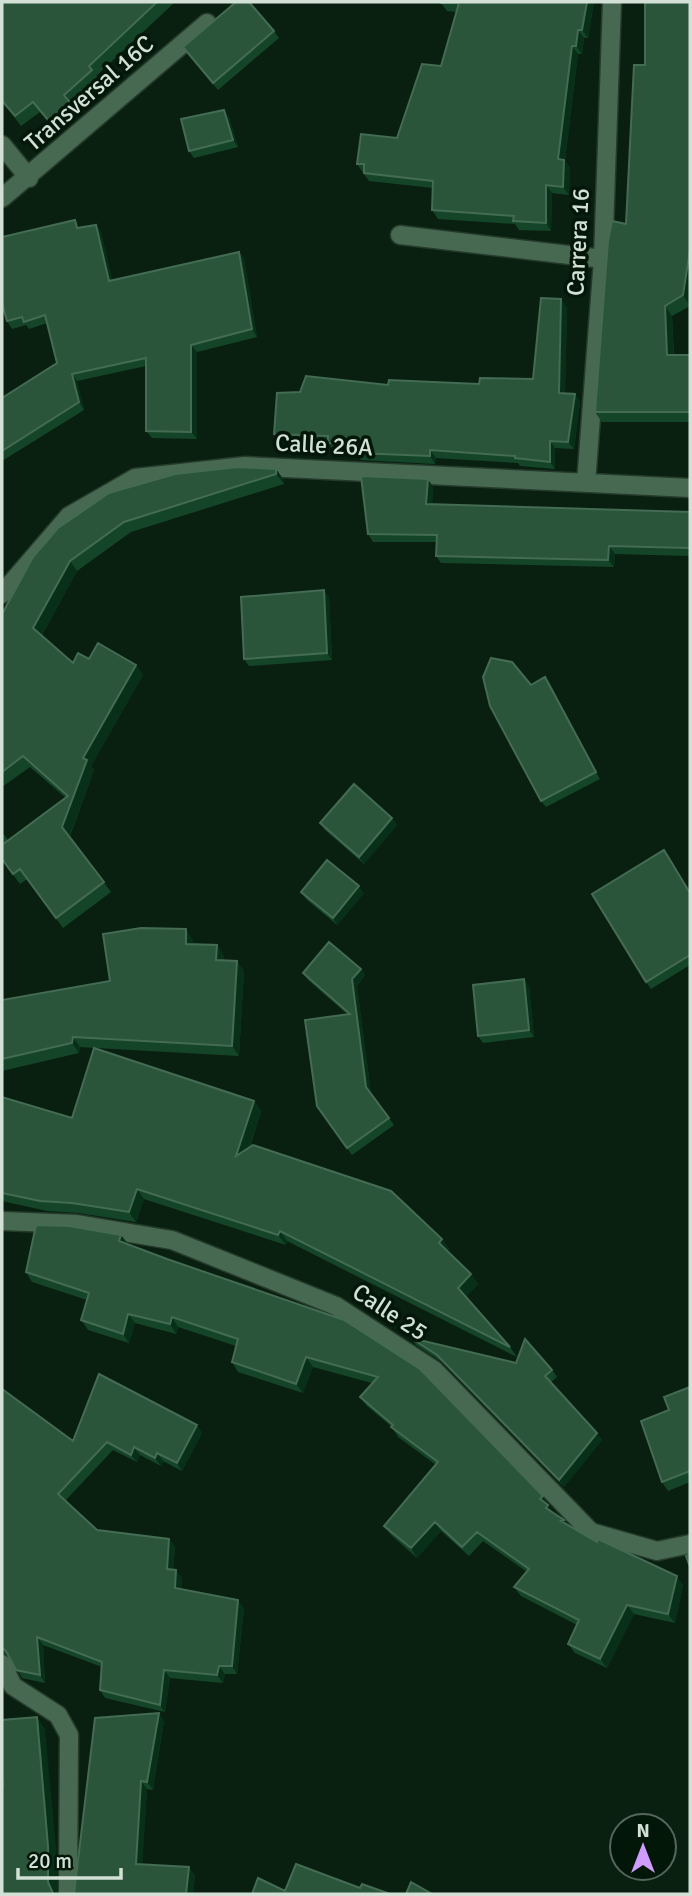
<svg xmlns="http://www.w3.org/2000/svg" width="692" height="1896" font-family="Signika,sans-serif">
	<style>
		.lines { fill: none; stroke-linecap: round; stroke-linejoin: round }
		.minor-casing { stroke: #253b2c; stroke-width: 21 }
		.minor { stroke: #486951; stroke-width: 18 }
		.wall { fill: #154528 }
		.shaded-wall { fill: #082f17 }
		.building { fill: #2a553b; stroke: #446b53; stroke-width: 2 }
		.labels { text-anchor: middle; stroke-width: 7; stroke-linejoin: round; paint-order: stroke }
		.street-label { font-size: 24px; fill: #d2e0d5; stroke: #021708 }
	</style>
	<rect width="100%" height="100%" fill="#092011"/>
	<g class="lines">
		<g class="minor-casing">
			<path id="minor" d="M 2,145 L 29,178
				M 2,198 L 207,23
				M 400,235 L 603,259
				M 586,483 L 603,259 L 612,2
				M 2,594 L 69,516 L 135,478 L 245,466 L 690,488
				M 2,1221 L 77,1224 L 172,1240 L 336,1306 L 434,1370 L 591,1532 L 657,1551 L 690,1544
				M 2,1664 L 13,1686 L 58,1715 L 69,1735 L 68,1894"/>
		</g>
		<use href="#minor" class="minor"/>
	</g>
	<path class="wall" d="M 2,2 L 175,2 L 96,76 L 99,79 L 71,104 L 78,114 L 55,130 L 40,112 L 21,126 L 2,101 Z
		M 594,2 L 588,38 L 584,38 L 582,54 L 578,54 L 565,161 L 570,168 L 569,195 L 552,193 L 551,231 L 519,230 L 515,224 L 438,219 L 432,210 L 433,188 L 369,181 L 357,164 L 397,138 L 441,66 L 457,12 L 447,11 L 441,3 Z
		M 690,2 L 690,306 L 672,316 L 674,355 L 690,355 L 690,422 L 602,422 L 595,412 L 626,224 L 645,65 Z
		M 274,31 L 279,38 L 218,90 L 183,47 Z
		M 229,117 L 238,147 L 194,158 L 189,151 Z
		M 96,225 L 101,232 L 112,280 L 239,252 L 244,259 L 257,337 L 197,352 L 197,439 L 152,438 L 146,431 L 146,366 L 77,381 L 84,410 L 2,461 L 2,398 L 57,363 L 47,323 L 29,329 L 26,325 L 12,329 L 7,321 L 80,228 Z
		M 567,307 L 565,393 L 575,394 L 580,402 L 574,449 L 555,448 L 555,469 L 520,466 L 518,463 L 436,458 L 435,464 L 361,460 L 356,451 L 333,450 L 328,443 L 279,442 L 274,434 L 388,385 L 479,384 L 533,379 Z
		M 276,469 L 283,479 L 284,484 L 131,532 L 77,571 L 42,635 L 73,663 L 89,659 L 136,665 L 143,675 L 91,766 L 94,770 L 70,836 L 111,892 L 63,928 L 27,879 L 20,884 L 2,860 L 2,832 L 8,840 L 66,798 L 30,767 L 2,787 L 2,614 L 58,528 Z
		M 433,487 L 432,504 L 690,512 L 690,556 L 615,554 L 614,567 L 441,563 L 436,556 L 437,542 L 373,542 L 368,534 Z
		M 329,597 L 332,660 L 249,666 L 244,659 Z
		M 545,677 L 550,684 L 600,779 L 546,807 L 541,801 L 531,685 Z
		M 392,818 L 397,825 L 364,864 L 325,830 L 320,823 Z
		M 301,892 L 364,893 L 337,925 L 306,899 Z
		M 690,892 L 690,965 L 651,989 L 646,982 Z
		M 193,940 L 193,944 L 217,945 L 224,956 L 224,960 L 237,961 L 244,971 L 239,1056 L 96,1048 L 254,1101 L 261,1111 L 250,1147 L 442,1239 L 449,1249 L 447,1251 L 471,1274 L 478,1284 L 466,1297 L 510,1347 L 517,1357 L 287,1241 L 286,1245 L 144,1199 L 136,1222 L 79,1213 L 47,1211 L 2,1201 L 2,1097 L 72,1118 L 94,1048 L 80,1047 L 79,1053 L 2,1071 L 2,1000 L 110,981 Z
		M 361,969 L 365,975 L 357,986 L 371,1094 L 394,1125 L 352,1155 L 317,1106 L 347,1014 L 308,980 L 303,973 Z
		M 529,986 L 534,1037 L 483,1043 L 478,1036 Z
		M 128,1244 L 167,1259 L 344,1320 L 543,1496 L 553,1513 L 564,1520 L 567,1525 L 597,1542 L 683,1585 L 675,1623 L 634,1614 L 607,1668 L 575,1653 L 568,1644 L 577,1625 L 521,1596 L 514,1587 L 527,1572 L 483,1541 L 469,1556 L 441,1531 L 417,1558 L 391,1535 L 384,1526 L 436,1465 L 398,1437 L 392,1427 L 367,1406 L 360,1397 L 372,1383 L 313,1367 L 303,1393 L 238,1372 L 232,1362 L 236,1346 L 178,1327 L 176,1334 L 135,1323 L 129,1343 L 88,1330 L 81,1320 L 87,1300 L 32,1282 L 26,1272 Z
		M 411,1338 L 516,1363 L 552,1370 L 557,1377 L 551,1382 L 597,1433 L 602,1440 L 564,1487 L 442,1362 L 416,1345 Z
		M 690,1387 L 690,1482 L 668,1491 L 662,1482 L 669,1410 Z
		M 2,1389 L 73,1441 L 197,1425 L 202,1433 L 182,1471 L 163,1461 L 161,1466 L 140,1455 L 137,1462 L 113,1450 L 65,1501 L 97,1530 L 169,1539 L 175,1547 L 173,1570 L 182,1578 L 181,1589 L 244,1608 L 237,1674 L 225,1674 L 223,1683 L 170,1678 L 165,1712 L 105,1698 L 100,1690 L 102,1667 L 43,1645 L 45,1683 L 22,1678 L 10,1657 L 2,1653 Z
		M 164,1721 L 153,1790 L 147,1789 L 142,1864 L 195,1875 L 193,1894 L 74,1894 Z"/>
	<path class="shaded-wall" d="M 587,2 L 594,2 L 588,38 L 582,30 Z
		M 578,30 L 584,38 L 582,54 L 576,46 Z
		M 572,46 L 578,54 L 565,161 L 570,168 L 569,195 L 563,187 L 558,159 Z
		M 224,110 L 229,117 L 238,147 L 233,140 Z
		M 546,185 L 552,193 L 551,231 L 546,223 Z
		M 96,225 L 101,232 L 114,288 L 109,281 Z
		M 690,250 L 690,306 L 683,295 Z
		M 239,252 L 244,259 L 257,337 L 252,329 Z
		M 561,299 L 567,307 L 565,400 L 559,393 Z
		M 665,306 L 672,316 L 674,365 L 667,355 Z
		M 191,345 L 197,352 L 197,439 L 191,432 Z
		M 72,374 L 77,381 L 84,410 L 79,402 Z
		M 575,394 L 580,402 L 574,449 L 568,442 Z
		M 550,441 L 555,448 L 555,469 L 550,462 Z
		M 430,450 L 436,458 L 435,464 L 430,456 Z
		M 276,469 L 283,479 L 284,484 L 276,474 Z
		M 428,479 L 433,487 L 432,512 L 426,504 Z
		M 609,546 L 615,554 L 614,567 L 608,560 Z
		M 70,561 L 77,571 L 40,638 L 33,628 Z
		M 324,590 L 329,597 L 332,660 L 327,653 Z
		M 136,665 L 143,675 L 91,766 L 94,770 L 69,837 L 62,827 L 83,758 Z
		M 545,677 L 550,684 L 600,779 L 596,772 Z
		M 392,818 L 397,825 L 364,864 L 359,857 Z
		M 359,886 L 364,893 L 337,925 L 333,918 Z
		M 186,929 L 193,940 L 193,954 L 186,944 Z
		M 217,945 L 224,956 L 223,970 L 216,960 Z
		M 237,961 L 244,971 L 239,1056 L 232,1046 Z
		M 361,969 L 365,975 L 357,986 L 371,1094 L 366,1087 L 352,979 Z
		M 524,979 L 529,986 L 534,1037 L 529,1030 Z
		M 73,1037 L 80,1047 L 79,1053 L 72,1043 Z
		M 254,1101 L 261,1111 L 243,1166 L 236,1156 Z
		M 137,1189 L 144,1199 L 136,1222 L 129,1212 Z
		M 280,1231 L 287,1241 L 286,1245 L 278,1235 Z
		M 121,1235 L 128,1244 L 119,1241 Z
		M 442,1239 L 449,1249 L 446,1253 L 439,1243 Z
		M 471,1274 L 478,1284 L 465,1298 L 458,1288 Z
		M 128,1314 L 135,1323 L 129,1343 L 123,1334 Z
		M 172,1317 L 178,1327 L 176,1334 L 170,1324 Z
		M 306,1357 L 313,1367 L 303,1393 L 296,1384 Z
		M 197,1425 L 202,1433 L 182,1471 L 177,1463 Z
		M 597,1433 L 602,1440 L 564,1487 L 559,1480 Z
		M 134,1447 L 140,1455 L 137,1462 L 131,1455 Z
		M 157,1453 L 163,1461 L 161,1466 L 155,1458 Z
		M 543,1496 L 554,1515 L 552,1517 L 540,1499 Z
		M 435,1522 L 441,1531 L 417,1558 L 411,1548 Z
		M 169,1539 L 175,1547 L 172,1577 L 167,1569 Z
		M 176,1570 L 182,1578 L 181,1595 L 175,1588 Z
		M 677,1576 L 683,1585 L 675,1623 L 668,1614 Z
		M 238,1600 L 244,1608 L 237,1674 L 232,1666 Z
		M 627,1605 L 634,1614 L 607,1668 L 600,1659 Z
		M 37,1637 L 43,1645 L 45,1683 L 40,1675 Z
		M 219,1666 L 225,1674 L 223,1683 L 217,1675 Z
		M 164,1670 L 170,1678 L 165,1712 L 160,1705 Z
		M 159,1713 L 164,1721 L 153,1790 L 147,1782 Z
		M 37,1717 L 45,1729 L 57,1858 L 57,1894 L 53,1894 L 48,1882 Z
		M 141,1781 L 147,1789 L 142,1871 L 136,1864 Z
		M 189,1867 L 195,1875 L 193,1894 L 187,1894 Z"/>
	<path class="building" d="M 2,2 L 157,2 L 89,66 L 92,70 L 64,95 L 71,104 L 48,120 L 33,102 L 15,116 L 2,101 Z
		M 236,2 L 249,2 L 274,31 L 213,83 L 183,47 Z
		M 441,2 L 587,2 L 582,30 L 578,30 L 576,46 L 572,46 L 558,159 L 564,160 L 563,187 L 546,185 L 546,223 L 513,221 L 514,216 L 432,210 L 433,181 L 364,173 L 364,164 L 357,164 L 361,134 L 397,138 L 422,64 L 441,66 L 459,3 L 441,3 Z
		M 645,2 L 690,2 L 690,250 L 683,295 L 665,306 L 667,355 L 690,355 L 690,412 L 595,412 L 608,241 L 612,221 L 626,224 L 634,65 L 645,65 Z
		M 224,110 L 233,140 L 189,151 L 181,119 Z
		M 75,220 L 77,228 L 96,225 L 109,281 L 239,252 L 252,329 L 191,345 L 191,432 L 146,431 L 146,358 L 72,374 L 79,402 L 2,451 L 2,398 L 57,363 L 45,315 L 24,322 L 22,317 L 7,321 L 2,303 L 2,237 Z
		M 541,298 L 561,299 L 559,393 L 575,394 L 568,442 L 550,441 L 550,462 L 515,458 L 515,456 L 430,450 L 430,456 L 356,453 L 354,443 L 328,443 L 328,436 L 274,434 L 277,393 L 300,392 L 306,376 L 388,385 L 389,380 L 479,384 L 480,378 L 533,379 Z
		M 238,467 L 276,469 L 276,474 L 124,522 L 70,561 L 33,628 L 73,663 L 78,653 L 89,659 L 98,643 L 136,665 L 83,758 L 87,760 L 62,827 L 104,882 L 56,918 L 20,869 L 13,874 L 2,859 L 2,845 L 68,796 L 23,756 L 2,772 L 2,614 L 33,557 L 58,528 L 109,493 L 175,474 Z
		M 361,476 L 428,479 L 426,504 L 690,512 L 690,548 L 609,546 L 608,560 L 436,556 L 437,535 L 368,534 Z
		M 324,590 L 327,653 L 244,659 L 241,597 Z
		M 491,658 L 512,662 L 531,685 L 545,677 L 596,772 L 541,801 L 490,706 L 483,677 Z
		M 354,784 L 392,818 L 359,857 L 320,823 Z
		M 664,850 L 690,893 L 690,955 L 646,982 L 592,894 Z
		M 327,860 L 359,886 L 333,918 L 301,892 Z
		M 141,928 L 186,929 L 186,944 L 217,945 L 216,960 L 237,961 L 232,1046 L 73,1037 L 72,1043 L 2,1059 L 2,1000 L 110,981 L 103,934 Z
		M 329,942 L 361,969 L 352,979 L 366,1087 L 389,1118 L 347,1148 L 317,1106 L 305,1020 L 350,1014 L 303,973 Z
		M 524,979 L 529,1030 L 478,1036 L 473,985 Z
		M 94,1048 L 254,1101 L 236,1156 L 253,1145 L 391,1191 L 442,1239 L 439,1243 L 471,1274 L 458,1288 L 510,1347 L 280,1231 L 278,1235 L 137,1189 L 129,1212 L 72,1203 L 40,1201 L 2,1193 L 2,1097 L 72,1118 Z
		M 36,1225 L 69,1226 L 121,1235 L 119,1241 L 167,1259 L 344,1320 L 420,1369 L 543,1496 L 540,1499 L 548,1505 L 546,1508 L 564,1520 L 561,1521 L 597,1542 L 598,1539 L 677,1576 L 668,1614 L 627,1605 L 600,1659 L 568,1644 L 579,1620 L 514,1587 L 529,1569 L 477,1532 L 462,1547 L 435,1522 L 411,1548 L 384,1526 L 438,1462 L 391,1427 L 393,1425 L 360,1397 L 378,1377 L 306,1357 L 296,1384 L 232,1362 L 238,1339 L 172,1317 L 170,1324 L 128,1314 L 123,1334 L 81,1320 L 89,1293 L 26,1272 Z
		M 411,1338 L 516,1363 L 525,1339 L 552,1370 L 545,1376 L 597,1433 L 559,1480 L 437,1355 Z
		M 99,1374 L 197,1425 L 177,1463 L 157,1453 L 155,1458 L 134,1447 L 131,1455 L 107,1442 L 58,1494 L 97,1530 L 169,1539 L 167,1569 L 176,1570 L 175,1588 L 238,1600 L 232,1666 L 219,1666 L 217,1675 L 164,1670 L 160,1705 L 100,1690 L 102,1662 L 37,1637 L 40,1675 L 16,1670 L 6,1651 L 2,1648 L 2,1389 L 73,1441 Z
		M 690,1387 L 690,1471 L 662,1482 L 641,1421 L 669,1410 L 664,1397 Z
		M 690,1554 L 690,1567 L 686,1556 Z
		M 159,1713 L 147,1782 L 141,1781 L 136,1864 L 189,1867 L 186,1894 L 189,1894 L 74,1894 L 95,1718 Z
		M 37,1717 L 48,1846 L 48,1882 L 52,1891 L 53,1894 L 2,1894 L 2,1787 L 3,1787 L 2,1775 L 2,1720 Z
		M 296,1864 L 360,1888 L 362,1884 L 390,1894 L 252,1894 L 258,1878 L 285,1891 Z
		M 411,1882 L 432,1894 L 406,1894 Z"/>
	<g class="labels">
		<g class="street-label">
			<text transform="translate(89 93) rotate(-41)" y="8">Transversal 16C</text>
			<text transform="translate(578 242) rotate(-87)" y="8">Carrera 16</text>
			<text transform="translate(324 445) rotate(3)" y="8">Calle 26A</text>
			<text transform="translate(390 1312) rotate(33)" y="8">Calle 25</text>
		</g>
	</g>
	<rect width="692" height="1896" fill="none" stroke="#d2e0d5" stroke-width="7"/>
	<g transform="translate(643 1847)"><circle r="33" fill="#021708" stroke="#55675a" stroke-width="2"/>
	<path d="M0-5L12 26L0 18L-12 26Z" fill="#d09dfe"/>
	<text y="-10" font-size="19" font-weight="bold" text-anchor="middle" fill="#d2e0d5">N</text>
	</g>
	<path d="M18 1868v10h103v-10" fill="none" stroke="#d2e0d5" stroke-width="3.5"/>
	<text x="28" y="1868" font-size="21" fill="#d2e0d5" stroke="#021708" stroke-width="5" paint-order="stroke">20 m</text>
</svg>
